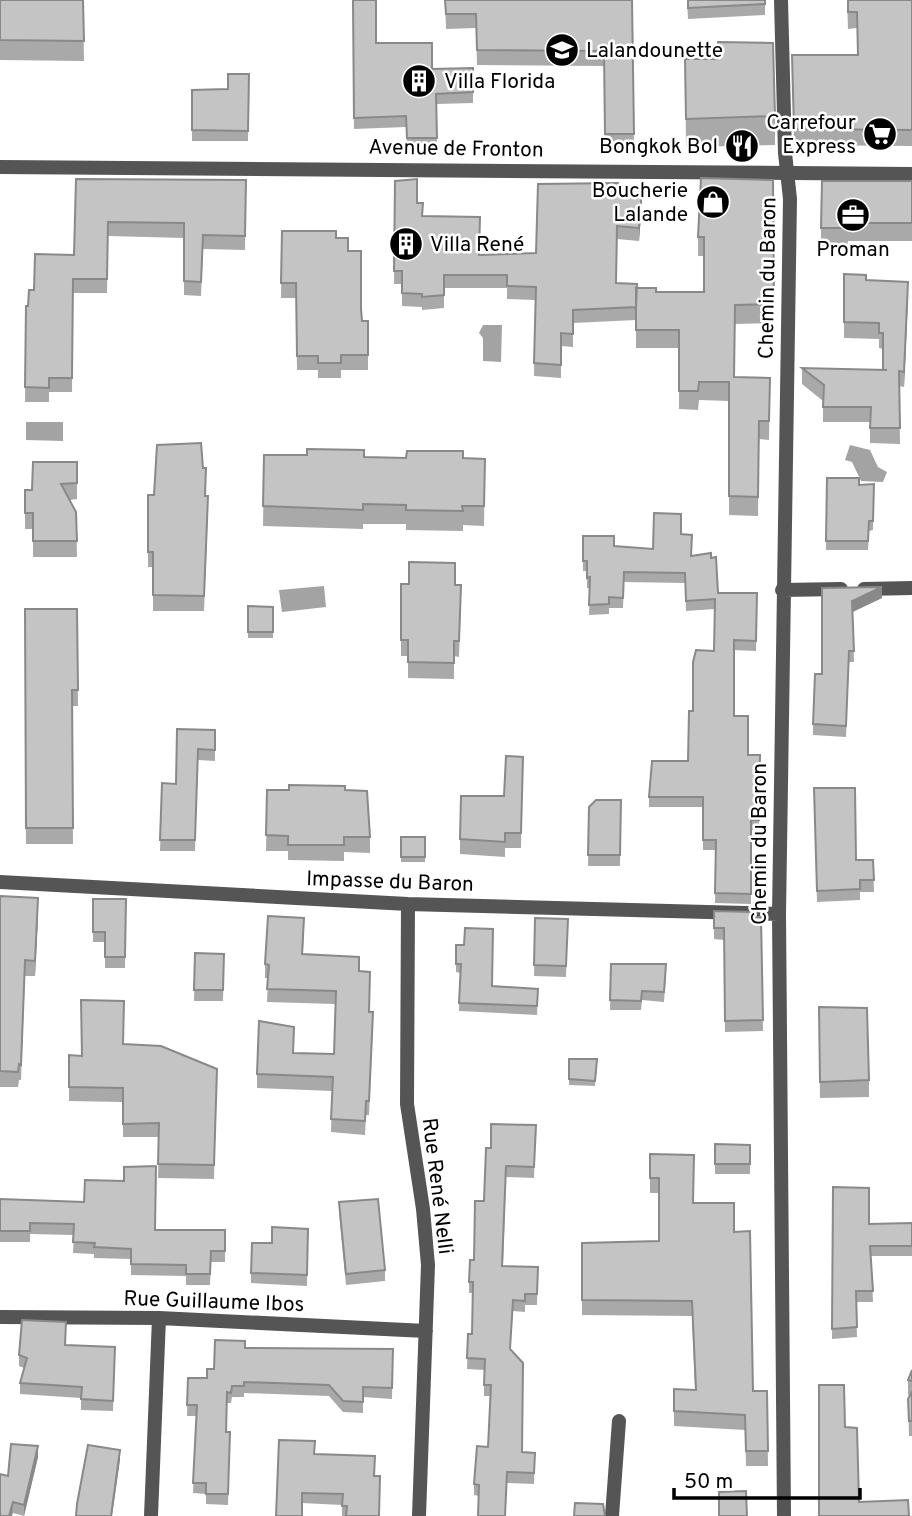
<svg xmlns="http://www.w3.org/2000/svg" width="912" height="1516" font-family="Overpass,sans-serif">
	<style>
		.water { fill: #a3a3a3 }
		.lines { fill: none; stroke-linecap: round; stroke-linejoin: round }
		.minor { stroke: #555; stroke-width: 14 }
		.tertiary { stroke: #555; stroke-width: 14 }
		.wall { fill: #a9a9a9 }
		.shaded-wall { fill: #898989 }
		.building { fill: #c4c4c4; stroke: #898989; stroke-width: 2 }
		.labels { text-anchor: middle; stroke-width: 5; stroke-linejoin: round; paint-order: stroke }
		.poi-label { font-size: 21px; fill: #000; stroke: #fff; text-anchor: start }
		.street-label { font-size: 21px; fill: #000; stroke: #fff }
	</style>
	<rect width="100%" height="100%" fill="#fff"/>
	<path class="water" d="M 483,325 L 502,325 L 501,362 L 483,361 L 483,338 L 479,333 Z
		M 26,422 L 63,422 L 63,441 L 26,440 Z
		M 850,445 L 870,450 L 878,467 L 887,472 L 883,482 L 861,481 L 852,462 L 845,460 Z
		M 324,586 L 326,607 L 282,612 L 279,590 Z"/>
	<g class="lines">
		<path class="minor" d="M 781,0 L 785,153 L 790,199 L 779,914 L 784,1516
			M 864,589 L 912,588
			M 782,590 L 841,589
			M 0,882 L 408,904 L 779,914
			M 408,904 L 407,1104 L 423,1209 L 428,1265 L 419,1516
			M 0,1317 L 159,1318 L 426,1331
			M 151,1516 L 159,1318
			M 612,1516 L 619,1421"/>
		<path class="tertiary" d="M 0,167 L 912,174"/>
	</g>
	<path class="wall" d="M 0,0 L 83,0 L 84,61 L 0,60 Z
		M 353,0 L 376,43 L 432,69 L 473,68 L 473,103 L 436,104 L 437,149 L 407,149 L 406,127 L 354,129 Z
		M 445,0 L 632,0 L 634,149 L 605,149 L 604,66 L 477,65 L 476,28 L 446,29 Z
		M 687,0 L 765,0 L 765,15 L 688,19 Z
		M 847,0 L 912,0 L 912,146 L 794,145 L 792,71 L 857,55 L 857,28 L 848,29 Z
		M 718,42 L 775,116 L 775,145 L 686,147 L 685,59 L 718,59 Z
		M 249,74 L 248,141 L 192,141 L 192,90 L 228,89 Z
		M 76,179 L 246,180 L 245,250 L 203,249 L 201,296 L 184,295 L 184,238 L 108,236 L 107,293 L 73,293 L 72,392 L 49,392 L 49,402 L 25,402 L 26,306 L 28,306 L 34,290 L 74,255 Z
		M 773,180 L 774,323 L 735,324 L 734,377 L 770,378 L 769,440 L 759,439 L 758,516 L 729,515 L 729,401 L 699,400 L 698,410 L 679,409 L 679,348 L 636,348 L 636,311 L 636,320 L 573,323 L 573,347 L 561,346 L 561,378 L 534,376 L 535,300 L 507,299 L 507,288 L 444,288 L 444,308 L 422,310 L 422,307 L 402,306 L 402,284 L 394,284 L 395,181 L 417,203 L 423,216 L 479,255 L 536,253 L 618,187 L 642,201 L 639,241 L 617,239 L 616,283 L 656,292 L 704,292 L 704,256 L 698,256 L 698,237 Z
		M 912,181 L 912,241 L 848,241 L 847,246 L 821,247 L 821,228 Z
		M 282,231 L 336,238 L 348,251 L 361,310 L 362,321 L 368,321 L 368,370 L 341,370 L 341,378 L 318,378 L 318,370 L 297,370 L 296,298 L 281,298 Z
		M 844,274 L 866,280 L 908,297 L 904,387 L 899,386 L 900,444 L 870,443 L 870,422 L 823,422 L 823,401 L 802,384 L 802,368 L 883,370 L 883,349 L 879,348 L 879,339 L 844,338 Z
		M 264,455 L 485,459 L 484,526 L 463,525 L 463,531 L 406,530 L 406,524 L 363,524 L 363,529 L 263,526 Z
		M 77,462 L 77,499 L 70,500 L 76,512 L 77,557 L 33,557 L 33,529 L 25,529 L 25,490 L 32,490 Z
		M 827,478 L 859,485 L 874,484 L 873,530 L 869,531 L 868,550 L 826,550 Z
		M 148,495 L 206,496 L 208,512 L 204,611 L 153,611 L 153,567 L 148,567 Z
		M 681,534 L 691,556 L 711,558 L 718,593 L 757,593 L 756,651 L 734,650 L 734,716 L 748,755 L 760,755 L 759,830 L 751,830 L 751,904 L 715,903 L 716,850 L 703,850 L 703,807 L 649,807 L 649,797 L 688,761 L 693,711 L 714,651 L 715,609 L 686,611 L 685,583 L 624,582 L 623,608 L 609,608 L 609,614 L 589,615 L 590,588 L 587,588 L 587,571 L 583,571 L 583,536 L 614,546 L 653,549 Z
		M 455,585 L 461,601 L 459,657 L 454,656 L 454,679 L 408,678 L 408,656 L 401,656 L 401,628 Z
		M 822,588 L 882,598 L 853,612 L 854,662 L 849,662 L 846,737 L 813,735 L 813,724 L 822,674 Z
		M 248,606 L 273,607 L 273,638 L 248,638 Z
		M 25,609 L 77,609 L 78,706 L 72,706 L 73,844 L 26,844 Z
		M 177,729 L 215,730 L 215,761 L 198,760 L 195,851 L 160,851 L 162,783 L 176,784 Z
		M 523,757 L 521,848 L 505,848 L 505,857 L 460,854 L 460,839 L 504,796 Z
		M 814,788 L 856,860 L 873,860 L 874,892 L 860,892 L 860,900 L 817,902 Z
		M 267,790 L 345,790 L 370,837 L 370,853 L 344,852 L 344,861 L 288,860 L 288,851 L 266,851 Z
		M 621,800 L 620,866 L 588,866 L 589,807 Z
		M 401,837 L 425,837 L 425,862 L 401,862 Z
		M 0,896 L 38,914 L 35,976 L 25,976 L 21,1080 L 19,1080 L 18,1087 L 0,1087 Z
		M 93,899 L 126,899 L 125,968 L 105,968 L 105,942 L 93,942 Z
		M 714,911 L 751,917 L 761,917 L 763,1031 L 725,1032 L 724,940 L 714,939 Z
		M 535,918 L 568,919 L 566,977 L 534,976 Z
		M 304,932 L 303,954 L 359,971 L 373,1026 L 369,1115 L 366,1115 L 365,1135 L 331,1132 L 332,1091 L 257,1088 L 257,1074 L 293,1053 L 334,1054 L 335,1004 L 267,1002 L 268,978 L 265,978 L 265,964 Z
		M 456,945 L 492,986 L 538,989 L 537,1015 L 459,1011 L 460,973 L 456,972 Z
		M 195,953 L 224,954 L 223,1001 L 194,1001 Z
		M 611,964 L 666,973 L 664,1002 L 642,1000 L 641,1010 L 610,1010 Z
		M 819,1007 L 869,1080 L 869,1097 L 820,1098 Z
		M 123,1044 L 217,1069 L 214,1179 L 158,1178 L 159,1137 L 123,1137 L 123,1102 L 69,1101 L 69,1055 L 82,1056 Z
		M 569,1059 L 597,1065 L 595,1086 L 569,1085 Z
		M 536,1125 L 534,1178 L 506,1177 L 503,1266 L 538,1267 L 537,1305 L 525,1305 L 525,1312 L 513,1311 L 510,1350 L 522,1452 L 535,1453 L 534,1484 L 507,1483 L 479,1496 L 474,1495 L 474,1484 L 488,1447 L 490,1396 L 484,1396 L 484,1370 L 467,1369 L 468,1334 L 472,1334 L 473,1293 L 469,1293 L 469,1282 L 484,1201 L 491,1148 Z
		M 715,1144 L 750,1145 L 750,1174 L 715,1174 Z
		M 650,1154 L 693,1203 L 734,1232 L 753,1391 L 767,1391 L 768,1466 L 746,1466 L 745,1430 L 674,1426 L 674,1389 L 695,1390 L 692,1316 L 582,1315 L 582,1243 L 659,1241 L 659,1193 L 650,1193 Z
		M 833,1187 L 869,1224 L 912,1223 L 912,1256 L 871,1256 L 873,1302 L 856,1302 L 857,1337 L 832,1339 Z
		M 0,1199 L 155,1230 L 225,1230 L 225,1262 L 211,1262 L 210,1285 L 186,1285 L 186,1276 L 131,1275 L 131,1259 L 94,1258 L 94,1254 L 73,1253 L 74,1235 L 30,1234 L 30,1242 L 0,1242 Z
		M 339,1202 L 385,1270 L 385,1281 L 346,1285 L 339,1213 Z
		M 308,1229 L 307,1286 L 251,1283 L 251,1273 L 272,1243 Z
		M 65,1345 L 115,1358 L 113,1411 L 81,1410 L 81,1398 L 20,1394 L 20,1383 L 24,1368 L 19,1366 L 19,1355 Z
		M 245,1348 L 393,1349 L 392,1399 L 363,1397 L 363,1413 L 343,1412 L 329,1396 L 244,1393 L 244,1397 L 232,1397 L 231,1403 L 227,1403 L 226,1432 L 230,1432 L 228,1505 L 206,1504 L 206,1494 L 193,1493 L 197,1416 L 187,1416 L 188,1378 L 207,1378 L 214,1369 Z
		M 912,1370 L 912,1436 L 909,1436 L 908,1399 L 910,1396 L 908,1395 L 908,1380 Z
		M 279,1440 L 375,1476 L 379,1516 L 342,1516 L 342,1505 L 302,1503 Z
		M 38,1457 L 24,1516 L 13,1513 L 12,1516 L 0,1516 L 8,1476 Z"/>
	<path class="shaded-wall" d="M 642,188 L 642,201 L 639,241 L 639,228 Z
		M 908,282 L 908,297 L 904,387 L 904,372 Z
		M 882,587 L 882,598 L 852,612 L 852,601 Z
		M 38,898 L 38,914 L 35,976 L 35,961 Z
		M 38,1446 L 38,1457 L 24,1516 L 24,1505 Z
		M 120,1450 L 120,1460 L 112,1516 L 111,1516 Z
		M 13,1502 L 12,1516 L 9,1516 Z"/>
	<path class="building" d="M 0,0 L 83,0 L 84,41 L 0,40 Z
		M 353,0 L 376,0 L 376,43 L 432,43 L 432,69 L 473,68 L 473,92 L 436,94 L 437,138 L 407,138 L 406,116 L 354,118 Z
		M 445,0 L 632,0 L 634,134 L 605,134 L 604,51 L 477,50 L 476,14 L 446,14 Z
		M 688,0 L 765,0 L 765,4 L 688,8 Z
		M 848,0 L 912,0 L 912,130 L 794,129 L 792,55 L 858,55 L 857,12 L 848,12 Z
		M 718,42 L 773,43 L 775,116 L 686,119 L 685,59 L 718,59 Z
		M 228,74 L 249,74 L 248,131 L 192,130 L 192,90 L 228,89 Z
		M 701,178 L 773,180 L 774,304 L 735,305 L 734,377 L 770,378 L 769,421 L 759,421 L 758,497 L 729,496 L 729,382 L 699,382 L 698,391 L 679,391 L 679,330 L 636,330 L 636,288 L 656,288 L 656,292 L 704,292 L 704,237 L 698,237 Z
		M 76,179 L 246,180 L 245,236 L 203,235 L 201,282 L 184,281 L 184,223 L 108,222 L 107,279 L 73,279 L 72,378 L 49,378 L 49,388 L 25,387 L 26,306 L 28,306 L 29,290 L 34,290 L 35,254 L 74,255 Z
		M 417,179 L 417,203 L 423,203 L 422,216 L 480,217 L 479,255 L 536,253 L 538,184 L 618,183 L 618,187 L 642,188 L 639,228 L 617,226 L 616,283 L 637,284 L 636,307 L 573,310 L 573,334 L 561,333 L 561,365 L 534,363 L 536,287 L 507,286 L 507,275 L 444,275 L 444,295 L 422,297 L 422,294 L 402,293 L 402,271 L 394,271 L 395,181 Z
		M 822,181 L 912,181 L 912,223 L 848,223 L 847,228 L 821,228 Z
		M 282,231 L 336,231 L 336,238 L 348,238 L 348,251 L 361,251 L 361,309 L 362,321 L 368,321 L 368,355 L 341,355 L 341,363 L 318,363 L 318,356 L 297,356 L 296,283 L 281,283 Z
		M 844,274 L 866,275 L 866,280 L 908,282 L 904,372 L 899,371 L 900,428 L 870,428 L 871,407 L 823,407 L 824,385 L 802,368 L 887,370 L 883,370 L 883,333 L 879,333 L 879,323 L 844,322 Z
		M 201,443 L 203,468 L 206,468 L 205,496 L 208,496 L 204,596 L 153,595 L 153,552 L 148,552 L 148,495 L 154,495 L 157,445 Z
		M 307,449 L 364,450 L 364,457 L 406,458 L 407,451 L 463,451 L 463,458 L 485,459 L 484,506 L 462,506 L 463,511 L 406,510 L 406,505 L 363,504 L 363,510 L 263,506 L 264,455 L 307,455 Z
		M 33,462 L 77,462 L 77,483 L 61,484 L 76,512 L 77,541 L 33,541 L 33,513 L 25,513 L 25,490 L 32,490 Z
		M 827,478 L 859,478 L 859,485 L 874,484 L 873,521 L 869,521 L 868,541 L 826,541 Z
		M 654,513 L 681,514 L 681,534 L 692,535 L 691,556 L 711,553 L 711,558 L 716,557 L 718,593 L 757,593 L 756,641 L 734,640 L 734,716 L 748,716 L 748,755 L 760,755 L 759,820 L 751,820 L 751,894 L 715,893 L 716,840 L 703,840 L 703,797 L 649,797 L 652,761 L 688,761 L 689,711 L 693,711 L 693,662 L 696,650 L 714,651 L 715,599 L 686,601 L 685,573 L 624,572 L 623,598 L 609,597 L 609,604 L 589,605 L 590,577 L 587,578 L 587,561 L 583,561 L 583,536 L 614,536 L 614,546 L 653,549 Z
		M 409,562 L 455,563 L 455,585 L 461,585 L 459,641 L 454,641 L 454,663 L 408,662 L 408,640 L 401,640 L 401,584 L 409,584 Z
		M 882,587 L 852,601 L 854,651 L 849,651 L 846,726 L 813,724 L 815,674 L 822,674 L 822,588 Z
		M 248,606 L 273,607 L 273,632 L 248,632 Z
		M 25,609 L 77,609 L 78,690 L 72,690 L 73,828 L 26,828 Z
		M 177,729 L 215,730 L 215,750 L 198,749 L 195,840 L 160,840 L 162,783 L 176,784 Z
		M 506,756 L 523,757 L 521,833 L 505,833 L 505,842 L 460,839 L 461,796 L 504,796 Z
		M 289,785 L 345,786 L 345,790 L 367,791 L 370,837 L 344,837 L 344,845 L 288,845 L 288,836 L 266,835 L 267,790 L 289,790 Z
		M 814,788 L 855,788 L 856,860 L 873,860 L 874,880 L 860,880 L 860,889 L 817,891 Z
		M 596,800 L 621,800 L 620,855 L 588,855 L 589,807 Z
		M 401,837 L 425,837 L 425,857 L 401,857 Z
		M 0,896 L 38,898 L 35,961 L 25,960 L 21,1065 L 19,1064 L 18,1072 L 0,1071 Z
		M 93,899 L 126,899 L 125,957 L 105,957 L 105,932 L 93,932 Z
		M 714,911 L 751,912 L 751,917 L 761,917 L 763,1020 L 725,1021 L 724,928 L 714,928 Z
		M 268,916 L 304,918 L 302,954 L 359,957 L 359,971 L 370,972 L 369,1012 L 373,1012 L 369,1101 L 366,1101 L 365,1121 L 331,1119 L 333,1077 L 257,1074 L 259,1021 L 294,1027 L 293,1053 L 334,1054 L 336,991 L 267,989 L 269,965 L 265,964 Z
		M 535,918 L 568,919 L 566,966 L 534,965 Z
		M 465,928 L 493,929 L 492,986 L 538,989 L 537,1006 L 459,1003 L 461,964 L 456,964 L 456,945 L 464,945 Z
		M 195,953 L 224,954 L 223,990 L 194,990 Z
		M 611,964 L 666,964 L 664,992 L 642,991 L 641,1001 L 610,1000 Z
		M 81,1000 L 124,1001 L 123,1044 L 161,1046 L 217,1069 L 214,1165 L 158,1164 L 159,1123 L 123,1124 L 123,1088 L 69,1087 L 69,1055 L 82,1056 Z
		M 819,1007 L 867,1008 L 869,1080 L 820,1082 Z
		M 569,1059 L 597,1059 L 595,1081 L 569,1079 Z
		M 491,1124 L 536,1125 L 534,1167 L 506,1166 L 502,1266 L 538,1267 L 537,1294 L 525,1294 L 525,1301 L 513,1300 L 510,1349 L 523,1363 L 522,1452 L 535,1453 L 534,1473 L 507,1472 L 505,1516 L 478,1516 L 479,1485 L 474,1484 L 477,1446 L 488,1447 L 491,1385 L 484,1385 L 485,1359 L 467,1358 L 468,1334 L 472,1334 L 473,1282 L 469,1282 L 470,1260 L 474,1260 L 475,1201 L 484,1201 L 486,1148 L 491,1148 Z
		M 715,1144 L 750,1145 L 750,1164 L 715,1164 Z
		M 650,1154 L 694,1155 L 693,1203 L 734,1203 L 734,1232 L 750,1231 L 753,1391 L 767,1391 L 768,1451 L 746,1451 L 745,1415 L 674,1411 L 674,1389 L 696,1390 L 692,1301 L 582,1300 L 582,1243 L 659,1241 L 659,1178 L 650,1178 Z
		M 156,1166 L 155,1230 L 225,1230 L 225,1251 L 211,1251 L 210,1274 L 186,1274 L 186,1265 L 131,1264 L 131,1249 L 94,1247 L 95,1243 L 73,1242 L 74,1224 L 30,1223 L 30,1231 L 0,1231 L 0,1199 L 84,1202 L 85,1180 L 124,1181 L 124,1167 Z
		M 833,1187 L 869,1188 L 869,1224 L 912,1223 L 912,1246 L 870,1246 L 873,1291 L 856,1291 L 857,1327 L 832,1329 Z
		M 378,1199 L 385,1270 L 346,1274 L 339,1202 Z
		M 272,1227 L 308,1229 L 307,1275 L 251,1273 L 252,1243 L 272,1243 Z
		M 22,1320 L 66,1322 L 65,1345 L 115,1347 L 113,1401 L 81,1399 L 82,1387 L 20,1383 L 27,1358 L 19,1355 Z
		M 215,1340 L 245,1341 L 245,1348 L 393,1349 L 392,1388 L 363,1387 L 363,1402 L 343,1401 L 329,1385 L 244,1382 L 244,1386 L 232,1386 L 231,1393 L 227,1392 L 226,1432 L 230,1432 L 228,1494 L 206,1494 L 206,1483 L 193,1483 L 197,1405 L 187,1405 L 188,1378 L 207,1378 L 207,1369 L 214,1369 Z
		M 912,1370 L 912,1381 L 908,1380 Z
		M 819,1385 L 844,1385 L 845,1427 L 857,1428 L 859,1502 L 908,1500 L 909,1516 L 819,1516 Z
		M 912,1392 L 912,1421 L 909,1421 L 908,1399 Z
		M 279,1440 L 315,1441 L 314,1454 L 375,1456 L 374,1476 L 380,1476 L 379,1516 L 346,1516 L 347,1506 L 342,1506 L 343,1494 L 302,1493 L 302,1516 L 276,1516 Z
		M 11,1444 L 38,1446 L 24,1505 L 13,1502 L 9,1516 L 0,1516 L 0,1474 L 8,1476 Z
		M 88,1445 L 120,1450 L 111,1516 L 76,1516 L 77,1504 Z
		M 746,1491 L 747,1516 L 719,1516 L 719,1492 Z
		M 575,1503 L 603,1504 L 605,1516 L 574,1516 Z"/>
	<defs>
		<g id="school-disc" transform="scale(1.75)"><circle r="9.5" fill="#000" stroke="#fff"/><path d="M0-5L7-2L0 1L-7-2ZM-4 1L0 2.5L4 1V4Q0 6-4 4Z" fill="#fff"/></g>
		<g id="building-disc" transform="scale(1.75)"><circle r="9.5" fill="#000" stroke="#fff"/><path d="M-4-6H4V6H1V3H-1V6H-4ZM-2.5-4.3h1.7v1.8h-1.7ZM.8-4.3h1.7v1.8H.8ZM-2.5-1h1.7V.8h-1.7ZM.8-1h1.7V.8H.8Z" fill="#fff"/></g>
		<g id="supermarket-disc" transform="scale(1.75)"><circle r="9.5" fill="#000" stroke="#fff"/><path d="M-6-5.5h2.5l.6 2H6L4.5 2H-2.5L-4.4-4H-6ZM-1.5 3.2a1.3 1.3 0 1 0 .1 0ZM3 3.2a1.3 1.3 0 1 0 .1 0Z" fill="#fff"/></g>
		<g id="restaurant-disc" transform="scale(1.75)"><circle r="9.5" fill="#000" stroke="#fff"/><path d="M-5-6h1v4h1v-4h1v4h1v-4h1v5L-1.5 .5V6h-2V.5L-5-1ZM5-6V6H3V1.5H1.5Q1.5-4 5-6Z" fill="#fff"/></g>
		<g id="shop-disc" transform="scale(1.75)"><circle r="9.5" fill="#000" stroke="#fff"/><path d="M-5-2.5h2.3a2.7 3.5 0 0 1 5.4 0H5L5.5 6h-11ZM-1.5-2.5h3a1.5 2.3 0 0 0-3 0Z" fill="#fff"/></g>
		<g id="office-disc" transform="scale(1.75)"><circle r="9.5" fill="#000" stroke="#fff"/><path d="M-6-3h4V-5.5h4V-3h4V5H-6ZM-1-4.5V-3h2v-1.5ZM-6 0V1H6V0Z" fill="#fff"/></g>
	</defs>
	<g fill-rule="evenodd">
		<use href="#school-disc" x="562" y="50"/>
		<use href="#building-disc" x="419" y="81"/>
		<use href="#supermarket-disc" x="880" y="134"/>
		<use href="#restaurant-disc" x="742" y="146"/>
		<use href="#shop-disc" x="713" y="202"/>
		<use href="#office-disc" x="853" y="215"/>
		<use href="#building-disc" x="406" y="244"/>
	</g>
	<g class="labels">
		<g class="poi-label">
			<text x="586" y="57">Lalandounette</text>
			<text x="444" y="88">Villa Florida</text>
			<text x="856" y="129" text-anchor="end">Carrefour<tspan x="856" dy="24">Express</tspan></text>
			<text x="718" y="153" text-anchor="end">Bongkok Bol</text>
			<text x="688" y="197" text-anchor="end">Boucherie<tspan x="688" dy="24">Lalande</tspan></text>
			<text x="430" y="251">Villa René</text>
			<text x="853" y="256" text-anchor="middle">Proman</text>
		</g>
		<g class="street-label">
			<text transform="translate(456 148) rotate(1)" y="7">Avenue de Fronton</text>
			<text transform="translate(767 278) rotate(-89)" y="7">Chemin du Baron</text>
			<text transform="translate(759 844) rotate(-90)" y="7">Chemin du Baron</text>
			<text transform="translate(390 881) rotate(2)" y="7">Impasse du Baron</text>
			<text transform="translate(438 1186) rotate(83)" y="7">Rue René Nelli</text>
			<text transform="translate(214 1301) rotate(2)" y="7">Rue Guillaume Ibos</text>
		</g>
	</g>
	<path d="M674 1488v10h186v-10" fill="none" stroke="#000000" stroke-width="3.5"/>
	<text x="684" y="1488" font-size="21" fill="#000000" stroke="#ffffff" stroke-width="5" paint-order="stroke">50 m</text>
</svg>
